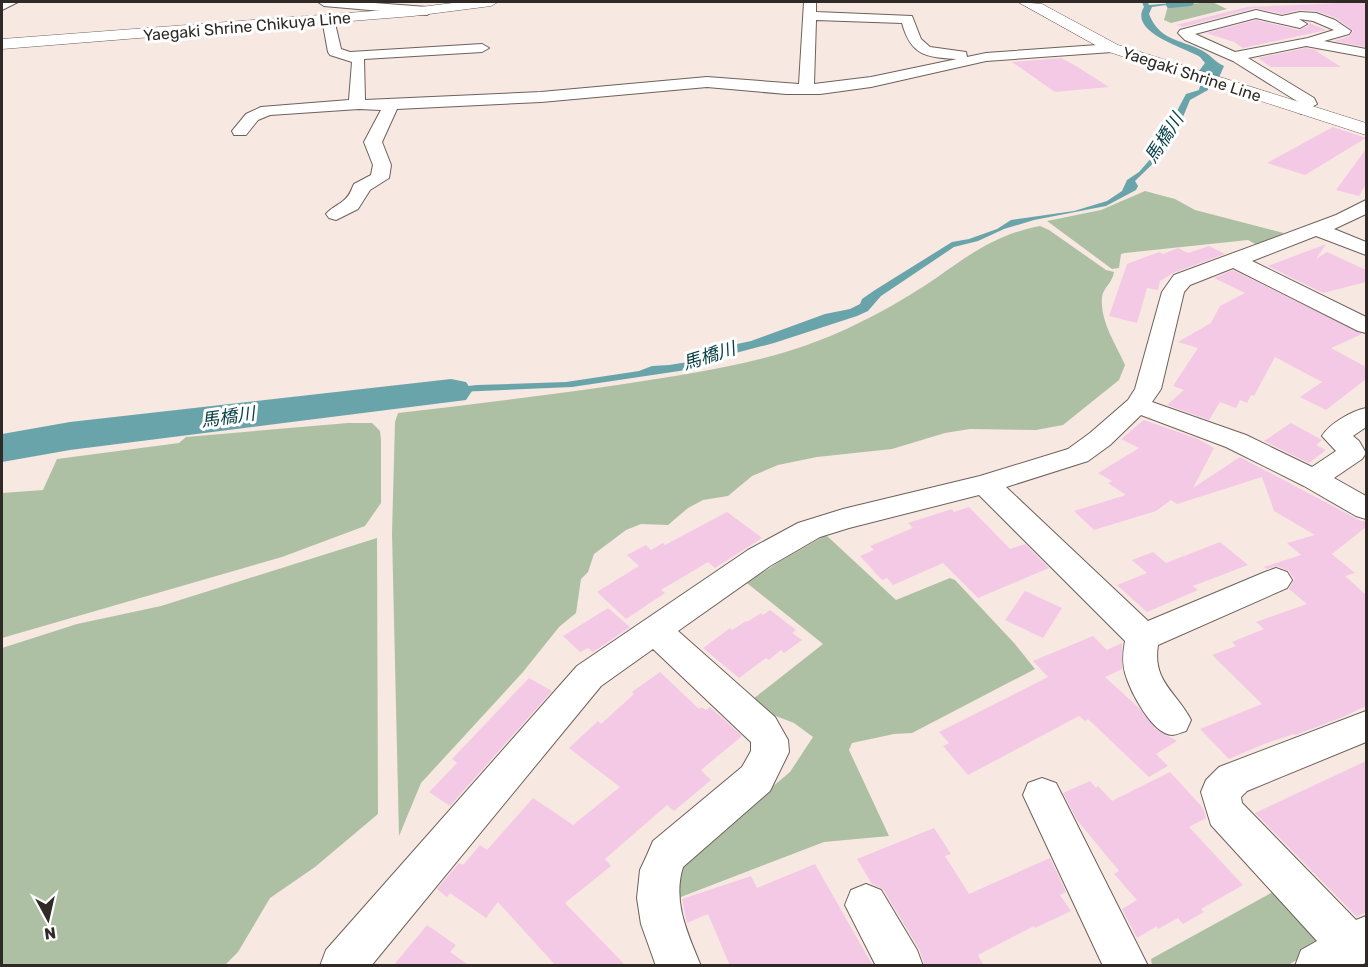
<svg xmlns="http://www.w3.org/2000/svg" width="1368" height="967" font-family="Rubik,'Noto Sans JP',sans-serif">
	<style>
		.green { fill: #aec0a4 }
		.water { fill: #6aa4ab }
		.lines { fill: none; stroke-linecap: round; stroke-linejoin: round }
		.stream { stroke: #6aa4ab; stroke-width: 8 }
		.river { fill: #6aa4ab; fill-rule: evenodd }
		.building { fill: #f4c9e5 }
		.minor-casing { stroke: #6e615b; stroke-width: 2 }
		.secondary-casing { stroke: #6e615b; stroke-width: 1 }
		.minor { fill: #fff; fill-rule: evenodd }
		.secondary { fill: #fff; fill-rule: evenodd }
		.labels { text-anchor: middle; stroke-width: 6; stroke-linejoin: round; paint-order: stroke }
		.far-street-label { font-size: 16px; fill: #302a27; stroke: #fff }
		.far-water-label { font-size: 18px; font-style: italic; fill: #094146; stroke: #fff }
	</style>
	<rect width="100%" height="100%" fill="#f7e8e1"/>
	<path class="green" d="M 1212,2 L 1227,9 L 1171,23 L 1164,20 L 1168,6 Z
		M 1145,191 L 1175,199 L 1195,210 L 1284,233 L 1259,246 L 1248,240 L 1125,253 L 1121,254 L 1119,268 L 1112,269 L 1047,221 L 1101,210 Z
		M 1040,226 L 1049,230 L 1106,270 L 1114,272 C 1113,282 1103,288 1102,297 C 1100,322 1116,344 1125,365 L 1119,380 L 1063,425 L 1036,430 L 970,429 L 945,433 L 892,449 L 817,457 L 778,465 L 752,476 L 728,496 L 703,500 L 688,508 L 668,525 L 641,524 L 626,530 L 594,554 L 588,572 L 581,579 L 576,613 L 559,627 L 523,672 L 421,783 L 399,836 L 392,533 L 395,422 L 398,413 C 474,404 549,395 624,384 C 688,374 754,365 815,342 C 856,327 903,301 939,276 C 973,252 998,234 1040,226 Z
		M 348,423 L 372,423 L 380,431 L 381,440 L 381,503 L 365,526 L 282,557 L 2,638 L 2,493 L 43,490 L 57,459 L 179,443 L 186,437 Z
		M 826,535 L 896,600 L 950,578 L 955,580 L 1015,644 L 1035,669 L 912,733 L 894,734 L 852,743 L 849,750 L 889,836 L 824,842 L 673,900 L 682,863 L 790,772 L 813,737 L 794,723 L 768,713 L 753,699 L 823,644 L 747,583 L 779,562 Z
		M 377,538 L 378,814 L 315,867 L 270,898 L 238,952 L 225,965 L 2,965 L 2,648 L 77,624 L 161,606 Z
		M 1280,888 L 1316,924 L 1320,947 L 1288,965 L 1152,966 L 1151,959 Z"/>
	<path class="water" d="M 1142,2 L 1148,2 L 1149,5 L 1188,2 L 1152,7 L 1149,14 C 1159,40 1179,39 1201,50 C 1210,54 1216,63 1224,66 L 1217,82 L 1196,75 L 1205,63 L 1200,57 C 1186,48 1128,33 1144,7 Z
		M 1194,76 L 1215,83 L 1208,84 L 1208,90 L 1190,100 L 1178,129 L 1172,133 L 1169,148 L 1135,181 L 1138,186 L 1136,190 L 1106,206 L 1034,220 L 1004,229 L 978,241 L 954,247 L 881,296 L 868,311 L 857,316 L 774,343 L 728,355 L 717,362 L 686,370 L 572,387 L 457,392 L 389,400 L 389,395 L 477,385 L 566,382 L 639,371 L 652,366 L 669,365 L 688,362 L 728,346 L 751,341 L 825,314 L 850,309 L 860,304 L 862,299 L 875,290 L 952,242 L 969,239 L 997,229 L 1011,220 L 1074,211 L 1107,201 L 1122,191 L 1127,180 L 1139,172 L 1153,156 L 1186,94 L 1199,90 L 1200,86 L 1194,82 Z"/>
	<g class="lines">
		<path class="stream" d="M 1170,4 L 1190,2"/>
		<path class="river" d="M 451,379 L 466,382 L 472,391 L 466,400 L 70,450 L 2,462 L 2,434 L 70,422 Z"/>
	</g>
	<path class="building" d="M 1366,2 L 1366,47 L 1334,41 L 1350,36 L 1353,31 L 1336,18 L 1316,11 L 1300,10 L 1282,14 L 1255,8 L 1183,27 L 1176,25 L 1247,7 Z
		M 1256,20 L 1299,30 L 1308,26 L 1309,23 L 1327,30 L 1243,48 L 1234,42 L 1206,33 Z
		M 1306,48 L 1322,51 L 1316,51 L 1341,67 L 1271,67 L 1258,58 Z
		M 1061,58 L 1076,66 L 1109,87 L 1055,92 L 1012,62 Z
		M 1333,127 L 1366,138 L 1305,175 L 1267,163 Z
		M 1366,149 L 1366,184 L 1359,196 L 1336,190 Z
		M 1326,244 L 1316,259 L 1327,252 L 1366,270 L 1366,282 L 1323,293 L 1268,266 Z
		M 1209,246 L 1225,254 L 1173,273 L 1160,281 L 1158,290 L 1147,288 L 1137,323 L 1109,316 L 1127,264 L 1159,252 L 1163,254 L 1178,248 L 1188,253 Z
		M 1233,270 L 1362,334 L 1331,348 L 1366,367 L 1366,379 L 1326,410 L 1300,397 L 1322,382 L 1275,357 L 1254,396 L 1251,395 L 1247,403 L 1240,400 L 1236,408 L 1220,402 L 1209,420 L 1167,405 L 1184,390 L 1173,386 L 1198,348 L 1178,342 L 1211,323 L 1220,306 L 1245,293 L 1214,278 Z
		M 1144,420 L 1198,439 L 1214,448 L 1193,488 L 1240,457 L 1361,521 L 1366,521 L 1366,527 L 1332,554 L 1355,573 L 1345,576 L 1366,595 L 1366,706 L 1343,717 L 1295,735 L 1294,734 L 1264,744 L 1229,759 L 1200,729 L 1262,704 L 1212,655 L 1236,646 L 1232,642 L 1264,629 L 1256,622 L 1307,604 L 1289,589 L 1294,579 L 1289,571 L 1277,566 L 1267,569 L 1264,567 L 1301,555 L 1287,543 L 1315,535 L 1274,511 L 1262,477 L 1177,504 L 1171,500 L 1156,511 L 1094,530 L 1074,511 L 1126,495 L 1108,483 L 1112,481 L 1098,473 L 1139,448 L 1121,439 Z
		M 1291,423 L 1322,440 L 1316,445 L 1326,450 L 1309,463 L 1264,441 Z
		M 969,507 L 1010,549 L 1025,544 L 1049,568 L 978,598 L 943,563 L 893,585 L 887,578 L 882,580 L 860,556 L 874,550 L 870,546 L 913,528 L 908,523 L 952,509 L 954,512 Z
		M 727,512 L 762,538 L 715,568 L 708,562 L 661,590 L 665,593 L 626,619 L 597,592 L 639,566 L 627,555 L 646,545 L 651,550 L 663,543 L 665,545 Z
		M 1220,542 L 1248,565 L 1193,586 L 1198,590 L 1147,612 L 1117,585 L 1147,573 L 1132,560 L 1153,552 L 1166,563 Z
		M 1025,591 L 1062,608 L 1043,638 L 1005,620 Z
		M 608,608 L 630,627 L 593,652 L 588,648 L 580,652 L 563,636 Z
		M 770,610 L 796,630 L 792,633 L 802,640 L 784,653 L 781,650 L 769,660 L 766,658 L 739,678 L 703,648 L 730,628 L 732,630 L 746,621 L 747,622 L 761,613 L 763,615 Z
		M 1093,636 L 1107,650 L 1122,643 L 1122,669 L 1105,677 L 1138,707 L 1156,729 L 1177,741 L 1156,754 L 1168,766 L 1149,777 L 1088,719 L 1085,721 L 1079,716 L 968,775 L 943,746 L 949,743 L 939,732 L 1048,677 L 1033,661 Z
		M 660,672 L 699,709 L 701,707 L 706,710 L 710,707 L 742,736 L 701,770 L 711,780 L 674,811 L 667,805 L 605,859 L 611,866 L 565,903 L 626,966 L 556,966 L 498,902 L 486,918 L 450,893 L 447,897 L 437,889 L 459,863 L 463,865 L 480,845 L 487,850 L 533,798 L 573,825 L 620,787 L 569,748 L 598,721 L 601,724 L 634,694 L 632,692 Z
		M 529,678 L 552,691 L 450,806 L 429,792 L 457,763 L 452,759 Z
		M 1366,761 L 1366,912 L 1357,917 L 1255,813 Z
		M 1170,772 L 1203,808 L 1206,818 L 1189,827 L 1243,885 L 1201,909 L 1204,912 L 1183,924 L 1178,918 L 1158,929 L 1157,926 L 1137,938 L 1122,909 L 1137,900 L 1114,874 L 1119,871 L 1077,820 L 1063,793 L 1090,781 L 1096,788 L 1098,786 L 1112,801 Z
		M 934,828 L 951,854 L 945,856 L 969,894 L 1050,858 L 1066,892 L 1060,895 L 1071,911 L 1035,928 L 1034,926 L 978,955 L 984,966 L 925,966 L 919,949 L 883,889 L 872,884 L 857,859 Z
		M 815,864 L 873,966 L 730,966 L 708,914 L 687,923 L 682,899 L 751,876 L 757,888 Z
		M 427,925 L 456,945 L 450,952 L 470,966 L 393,966 Z"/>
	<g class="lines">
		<g class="minor-casing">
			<path id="minor" d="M 2,2 L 18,2 L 2,10 Z
				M 318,2 L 361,2 L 427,7 L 433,11 L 427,15 L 324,6 Z
				M 804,2 L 816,2 L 816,12 L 912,16 L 921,39 L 930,47 L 966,52 L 967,57 L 986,53 L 1112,44 L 1119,48 L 1112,52 L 986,61 L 871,87 L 820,94 L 786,94 L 707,87 L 541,102 L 397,109 L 382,142 L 391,165 L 389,178 L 370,190 L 358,209 L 336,220 L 329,218 L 326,214 C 331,208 337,206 343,201 C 350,196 351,190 354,184 L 371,175 L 373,165 L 364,142 L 381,110 L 359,109 L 270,115 L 258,120 L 246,135 L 234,135 L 232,131 L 246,114 L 261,107 L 349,100 L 352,62 L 330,55 L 328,52 L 322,19 L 328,15 L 334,19 L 341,49 L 350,52 L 482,44 L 489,48 L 482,52 L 364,59 L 365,100 L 541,92 L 707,77 L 799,84 ZM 816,20 L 902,23 C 911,56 926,57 957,59 L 871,77 L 814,84 Z
				M 1256,10 L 1282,16 L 1300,12 L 1316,13 L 1335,20 L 1351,31 L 1349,34 L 1324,41 L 1366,49 L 1366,57 L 1306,46 L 1248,58 L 1314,98 L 1317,104 L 1301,114 L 1293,109 L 1300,103 L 1233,61 L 1185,40 L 1178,33 L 1180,30 ZM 1256,18 L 1300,28 L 1307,24 L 1299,19 L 1313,21 L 1334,30 L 1308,38 L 1235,52 L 1195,34 Z
				M 1366,200 L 1366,214 L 1334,229 L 1366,242 L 1366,255 L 1316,236 L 1252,261 L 1366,317 L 1366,333 L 1358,331 L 1233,268 L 1190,285 L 1184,292 L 1161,389 L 1152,402 L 1246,435 L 1312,467 L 1336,451 L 1322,436 C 1330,423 1352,411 1366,408 L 1366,427 L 1353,436 L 1359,441 L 1366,453 L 1362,459 L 1334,478 L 1366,496 L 1366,519 L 1356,516 L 1304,486 L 1226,447 L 1141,415 L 1110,445 L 1088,461 L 1006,487 L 1148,621 L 1265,572 L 1276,568 L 1287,572 L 1292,580 L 1287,588 L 1158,645 C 1152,682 1177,692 1191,720 L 1186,731 C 1182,732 1176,735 1172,735 C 1152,734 1130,691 1125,673 C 1122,662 1123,652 1125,641 L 979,495 L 849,528 L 820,537 L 770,566 L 678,631 L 775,717 L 788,740 L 789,752 L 770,791 L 683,867 C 672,902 688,934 701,966 L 656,966 L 641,924 L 637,898 L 640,870 L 647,855 L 653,841 L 742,767 L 751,751 L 751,742 L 653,649 L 601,686 L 371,966 L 320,966 L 326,950 L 577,666 L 748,550 L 798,523 L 843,509 L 980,476 L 1068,449 L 1090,433 L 1128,400 L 1135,389 L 1162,292 L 1174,275 L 1336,215 Z
				M 1366,711 L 1366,742 L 1247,791 L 1241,797 L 1242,803 L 1356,920 L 1366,916 L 1366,962 L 1361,966 L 1295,966 L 1301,950 L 1317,941 L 1211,825 L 1201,792 L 1206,780 L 1219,767 Z
				M 1042,778 L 1056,783 L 1148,966 L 1103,966 L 1023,795 L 1028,783 Z
				M 866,884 L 881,890 L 917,950 L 923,966 L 876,966 L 845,905 L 851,890 Z"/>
		</g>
		<g class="secondary-casing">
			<path id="secondary" d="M 461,2 L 498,2 L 491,6 L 413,16 L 2,49 L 2,39 L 413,8 Z
				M 1018,2 L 1042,4 L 1118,45 L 1366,123 L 1366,135 L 1106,51 Z"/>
		</g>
		<use href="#minor" class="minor"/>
		<use href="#secondary" class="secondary"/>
	</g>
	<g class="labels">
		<g class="far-street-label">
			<text transform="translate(247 26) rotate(-5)" y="6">Yaegaki Shrine Chikuya Line</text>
			<text transform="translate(1192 74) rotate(18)" y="6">Yaegaki Shrine Line</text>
		</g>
		<g class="far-water-label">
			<text transform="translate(1164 138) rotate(-57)" y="6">馬橋川</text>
			<text transform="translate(709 356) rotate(-17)" y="6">馬橋川</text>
			<text transform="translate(228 417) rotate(-8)" y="6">馬橋川</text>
		</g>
	</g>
	<rect width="1368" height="967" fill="none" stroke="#302a27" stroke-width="6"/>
	<g transform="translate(48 919) rotate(172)" stroke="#ffffff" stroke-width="4.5" paint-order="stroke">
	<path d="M0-4.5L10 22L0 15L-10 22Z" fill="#302a27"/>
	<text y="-9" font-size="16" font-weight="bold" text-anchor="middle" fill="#302a27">N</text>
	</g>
</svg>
